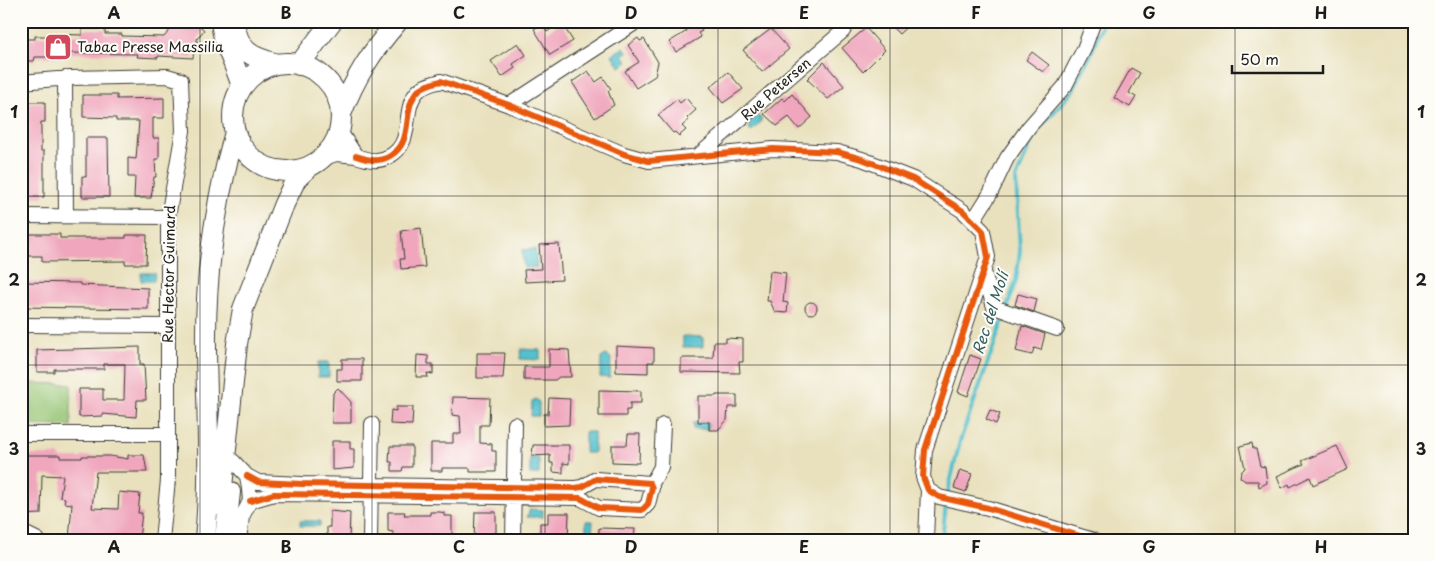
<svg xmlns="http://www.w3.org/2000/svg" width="1435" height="561" font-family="'Playpen Sans',sans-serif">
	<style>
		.green { fill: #94c473; stroke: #587048 }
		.water { fill: #53c0cc; stroke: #386e74 }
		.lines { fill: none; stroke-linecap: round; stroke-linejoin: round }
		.stream { stroke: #53c0cc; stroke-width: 4 }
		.building { fill: #f0a7be }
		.minor-casing { stroke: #3b3a34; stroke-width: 16 }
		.secondary-casing { stroke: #3b3a34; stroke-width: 22 }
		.minor { stroke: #fff; stroke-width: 14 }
		.secondary { stroke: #fff; stroke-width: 20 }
		.cycleway-casing { stroke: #fdfcf7; stroke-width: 9 }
		.cycleway { stroke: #e8590c; stroke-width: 6 }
		.grid { fill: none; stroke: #1c1c1c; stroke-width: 1; stroke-opacity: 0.55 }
		.labels { text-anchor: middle; stroke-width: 4; stroke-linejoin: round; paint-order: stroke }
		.poi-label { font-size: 14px; fill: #1c1c1c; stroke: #fdfcf7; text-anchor: start }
		.street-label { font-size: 14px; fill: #1c1c1c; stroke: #fdfcf7 }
		.water-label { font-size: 15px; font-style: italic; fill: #325e62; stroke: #fdfcf7 }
		.neatline { fill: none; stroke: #1c1c1c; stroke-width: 2 }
		.grid-label { font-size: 16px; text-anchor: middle; font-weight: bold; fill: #1c1c1c }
	</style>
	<rect width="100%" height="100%" fill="#fdfcf7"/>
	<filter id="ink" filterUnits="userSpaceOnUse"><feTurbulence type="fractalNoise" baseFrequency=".02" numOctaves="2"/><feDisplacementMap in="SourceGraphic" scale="10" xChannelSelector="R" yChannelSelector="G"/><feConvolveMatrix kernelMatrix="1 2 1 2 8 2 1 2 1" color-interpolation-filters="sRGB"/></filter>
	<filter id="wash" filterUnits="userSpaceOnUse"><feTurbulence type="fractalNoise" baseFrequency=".0096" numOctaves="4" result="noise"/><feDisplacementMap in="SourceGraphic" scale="20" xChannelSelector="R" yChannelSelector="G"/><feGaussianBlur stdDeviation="1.12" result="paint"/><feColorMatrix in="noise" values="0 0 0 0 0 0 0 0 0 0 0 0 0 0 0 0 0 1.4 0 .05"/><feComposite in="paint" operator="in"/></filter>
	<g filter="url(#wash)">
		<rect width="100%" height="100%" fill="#e9e1be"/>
		<path class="green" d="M 21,383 L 71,384 L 71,426 L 21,425 Z"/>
		<path class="water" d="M 624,47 L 627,52 L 623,55 L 628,62 L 620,67 L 612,55 Z
			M 757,116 L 761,118 L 761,122 L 753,130 L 750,130 L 748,124 Z
			M 535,249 L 537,267 L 524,268 L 522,250 Z
			M 141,273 L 155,273 L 154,281 L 141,281 Z
			M 683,336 L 703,337 L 703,347 L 683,347 Z
			M 521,349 L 540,350 L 540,360 L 520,359 Z
			M 606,355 L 611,358 L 610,378 L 600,377 L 601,358 Z
			M 318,362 L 329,362 L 329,377 L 318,377 Z
			M 536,399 L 539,402 L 539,416 L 531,416 L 532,401 Z
			M 693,422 L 708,423 L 708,429 L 693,429 Z
			M 585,432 L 594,432 L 594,453 L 585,453 Z
			M 530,458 L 539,458 L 539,474 L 530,474 Z
			M 530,509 L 543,510 L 543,517 L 527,517 Z
			M 300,521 L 320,521 L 320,526 L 300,526 Z
			M 586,521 L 593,521 L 592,536 L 589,539 L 586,536 Z"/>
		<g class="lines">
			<path class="stream" d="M 1007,308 L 1016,281 L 1020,251 L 1016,179 L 1034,134 L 1072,92 L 1091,54 L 1103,21
				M 947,496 L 960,441 L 1005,314
				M 942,540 L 946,503"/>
		</g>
		<g id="blocks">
			<path class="building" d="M 178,21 L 195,21 L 204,30 L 197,39 L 197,48 L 194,48 L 193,58 L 158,56 L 158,58 L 137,57 L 138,54 L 68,53 L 68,57 L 35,57 L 34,61 L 21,61 L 21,39 L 35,39 L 35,36 L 49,36 L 49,34 L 82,35 L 82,29 L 105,29 L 105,34 L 122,34 L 122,36 L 164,37 Z
				M 681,21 L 696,21 L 702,31 L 698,33 L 701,37 L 676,52 L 669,42 L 687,31 Z
				M 886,21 L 913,21 L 899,34 Z
				M 561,22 L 573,41 L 550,55 L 534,29 L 542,24 L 547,32 Z
				M 866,28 L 885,50 L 863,72 L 842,48 Z
				M 771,29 L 789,49 L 762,72 L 743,50 Z
				M 638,38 L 640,41 L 644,39 L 658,62 L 655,76 L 636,88 L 625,71 L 639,62 L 628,45 Z
				M 518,43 L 526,55 L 513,64 L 515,68 L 502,77 L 491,61 Z
				M 1032,52 L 1049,65 L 1043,72 L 1026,60 Z
				M 824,62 L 844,86 L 828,99 L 807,79 Z
				M 1131,68 L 1140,73 L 1129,93 L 1136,97 L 1130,107 L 1114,98 Z
				M 588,71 L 596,82 L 603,77 L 611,89 L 608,91 L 614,105 L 595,118 L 572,82 Z
				M 728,72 L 743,89 L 723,103 L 710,87 Z
				M 792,94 L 812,117 L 799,129 L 789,117 L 777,126 L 764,114 L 782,98 L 785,101 Z
				M 83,95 L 117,95 L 117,99 L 164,98 L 164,118 L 153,118 L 153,138 L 159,138 L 159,159 L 155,159 L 156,177 L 154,177 L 151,198 L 134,198 L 135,177 L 128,177 L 128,158 L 136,159 L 139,121 L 116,121 L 116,118 L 83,117 Z
				M 686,98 L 696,110 L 687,118 L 689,120 L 682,126 L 686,130 L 679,136 L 675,132 L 673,133 L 658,115 L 677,99 L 680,103 Z
				M 23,102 L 45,102 L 45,122 L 41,122 L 41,151 L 44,151 L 44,197 L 22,197 Z
				M 86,138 L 108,138 L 109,197 L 82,197 L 82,176 L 86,177 Z
				M 421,228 L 425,267 L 401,269 L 400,259 L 404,259 L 401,231 Z
				M 21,234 L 60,234 L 60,238 L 126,238 L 126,235 L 147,235 L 146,264 L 125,264 L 125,261 L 42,262 L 42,256 L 21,256 Z
				M 559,244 L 562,280 L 525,282 L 524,270 L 541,269 L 539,245 Z
				M 770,271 L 786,273 L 783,302 L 788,303 L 787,313 L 775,312 L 770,301 L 767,301 Z
				M 21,282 L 80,283 L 80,285 L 148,288 L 148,309 L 21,307 Z
				M 1018,294 L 1037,299 L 1034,312 L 1015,305 Z
				M805 308a6 6 0 1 1 12 0a6 6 0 1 1-12 0Z
				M 1022,326 L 1045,334 L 1041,350 L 1034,348 L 1032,355 L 1016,351 Z
				M 726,338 L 743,339 L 743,362 L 739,362 L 740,373 L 681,372 L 681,358 L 713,358 L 714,342 L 726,342 Z
				M 616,346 L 654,348 L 654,362 L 648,362 L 648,373 L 616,372 Z
				M 140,347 L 140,364 L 144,364 L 146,400 L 137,400 L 136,417 L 103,414 L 103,416 L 79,417 L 79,389 L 103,389 L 103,400 L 124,400 L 125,364 L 104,364 L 104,369 L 54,369 L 54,372 L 37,372 L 37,350 Z
				M 549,349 L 569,350 L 571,377 L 559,377 L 555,380 L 524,380 L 524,367 L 549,367 Z
				M 477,353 L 505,353 L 503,378 L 477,378 Z
				M 417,355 L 428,356 L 428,364 L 433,364 L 433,374 L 427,373 L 428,377 L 416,377 Z
				M 970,355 L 981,359 L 968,396 L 958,392 Z
				M 342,359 L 362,359 L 362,381 L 337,381 L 337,369 L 342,369 Z
				M 338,388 L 351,402 L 351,423 L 332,423 L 333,393 Z
				M 599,390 L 641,391 L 641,403 L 630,403 L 630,410 L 626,410 L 626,416 L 599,416 Z
				M 716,395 L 737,395 L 737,407 L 728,407 L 727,420 L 718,430 L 709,430 L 709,422 L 698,422 L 698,396 L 716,396 Z
				M 453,397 L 490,398 L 489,425 L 480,425 L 480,443 L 492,444 L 492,451 L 496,451 L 496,472 L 470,472 L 470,468 L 442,468 L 442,471 L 431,471 L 431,443 L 453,443 L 453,434 L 461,434 L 460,416 L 452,415 Z
				M 549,398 L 570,399 L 569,425 L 544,426 L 544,414 L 548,414 Z
				M 396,407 L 413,407 L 412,425 L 390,424 L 391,410 L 396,411 Z
				M 990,410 L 1000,414 L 996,424 L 986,419 Z
				M 628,434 L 640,434 L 639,463 L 612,462 L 612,445 L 627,445 Z
				M 332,441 L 350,441 L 350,449 L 354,449 L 354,468 L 332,470 Z
				M 1252,443 L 1253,449 L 1256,449 L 1260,466 L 1265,467 L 1267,483 L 1259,487 L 1258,481 L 1245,481 L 1240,477 L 1241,472 L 1245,468 L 1240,446 Z
				M 533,445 L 569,445 L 569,464 L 563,463 L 563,473 L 553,472 L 553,463 L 550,463 L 550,455 L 532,456 Z
				M 390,446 L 412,446 L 412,467 L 403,467 L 402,471 L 392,471 L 392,462 L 389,462 Z
				M 1337,446 L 1348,469 L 1313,485 L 1310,477 L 1290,487 L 1289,484 L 1282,488 L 1277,476 L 1304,464 L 1302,461 Z
				M 21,455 L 60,455 L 60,458 L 82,458 L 82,456 L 110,456 L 128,459 L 128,455 L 144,455 L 147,472 L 96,472 L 92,508 L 118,509 L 119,492 L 140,494 L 138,513 L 142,513 L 139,539 L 69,540 L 72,504 L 64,503 L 65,498 L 60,497 L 63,476 L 42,475 L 41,514 L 21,515 Z
				M 960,470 L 972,474 L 966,492 L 954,488 Z
				M 330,511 L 350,513 L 349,540 L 327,540 L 327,527 L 330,527 Z
				M 388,512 L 405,512 L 404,515 L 430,515 L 430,512 L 440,512 L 444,513 L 444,516 L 452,516 L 452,540 L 393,540 L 393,532 L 388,531 Z
				M 475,512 L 496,512 L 496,533 L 492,533 L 492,540 L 474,540 Z
				M 548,513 L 569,513 L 568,540 L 540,540 L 540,523 L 548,523 Z
				M 599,528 L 635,529 L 634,540 L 599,540 Z"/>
		</g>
	</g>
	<g filter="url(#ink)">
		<use href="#blocks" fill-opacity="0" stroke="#3b3a34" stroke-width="1"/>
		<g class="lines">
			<g class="minor-casing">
				<path id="minor" d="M 65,78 L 66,216
					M 21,82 L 70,78 L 167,76 L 181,80 L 183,131 L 168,217 L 168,480 L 162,540
					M 509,105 L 638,21
					M 699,155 L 843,31 L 849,21
					M 356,156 C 368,160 378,163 390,156 C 416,141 400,108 419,90 C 424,85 434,83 441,81 L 509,105 L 624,154 L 649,161 L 773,149 L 837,152 L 862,159 L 913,179 L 963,211 L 983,231 L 988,257 L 925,450 L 923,477 L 928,490 L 939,497 L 988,508 L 1093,540
					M 321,159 L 336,154 L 356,156 L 339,130
					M 21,216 L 168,217
					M 973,221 L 990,194 L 1007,158 L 1029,127 L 1065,86 L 1084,49 L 1094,21
					M 984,272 L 994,307 L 1057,329
					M 21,325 L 167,326
					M 21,434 L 168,434
					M 233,461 L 247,476 L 249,489 L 250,501 L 242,517 L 239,540
					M 247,476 L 258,482 L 302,484 L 575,488 L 582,487 L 596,479 L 650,483 L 652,488 L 648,504 L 642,510 L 599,508 L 580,498 L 274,494 L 250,501
					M 651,485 L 661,467 L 663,425
					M 21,535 L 28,535 L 38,540
					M 370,540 L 372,424
					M 513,540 L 515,424
					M 926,540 L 928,490"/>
			</g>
			<g class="secondary-casing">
				<path id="secondary" d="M 221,21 C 223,45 236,65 242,87
					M 234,23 C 239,52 251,57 277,64
					M233 117a54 54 0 1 1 108 0a54 54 0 1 1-108 0Z
					M 299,65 L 332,21
					M 341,114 C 355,77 372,51 398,21
					M 220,506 L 237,344 L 243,309 L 284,204 L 296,179 L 309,167
					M 205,540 C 211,476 207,414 206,350 C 205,277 215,202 235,132
					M 225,540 L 230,492"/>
			</g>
			<use href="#minor" class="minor"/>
			<use href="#secondary" class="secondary"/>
			<g class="cycleway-casing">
				<path id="cycleway" d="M 356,156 C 368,160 378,163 390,156 C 416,141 400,108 419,90 C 424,85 434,83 441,81 L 509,105 L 624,154 L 649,161 L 773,149 L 837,152 L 862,159 L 913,179 L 963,211 L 983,231 L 988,257 L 925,450 L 923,477 L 928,490 L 939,497 L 988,508 L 1093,540
					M 247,476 L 258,482 L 302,484 L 575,488 L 582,487 L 596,479 L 650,483 L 652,488 L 648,504 L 642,510 L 599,508 L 580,498 L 274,494 L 250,501"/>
			</g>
			<use href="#cycleway" class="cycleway"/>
		</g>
	</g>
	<path class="grid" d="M 200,21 L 200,540M 372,21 L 372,540M 545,21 L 545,540M 718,21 L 718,540M 890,21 L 890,540M 1062,21 L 1062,540M 1235,21 L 1235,540M 21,196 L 1414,196M 21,365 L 1414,365"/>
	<defs>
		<g id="shop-square" transform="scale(1.4375)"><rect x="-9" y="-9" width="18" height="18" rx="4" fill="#d1495b" stroke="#fdfcf7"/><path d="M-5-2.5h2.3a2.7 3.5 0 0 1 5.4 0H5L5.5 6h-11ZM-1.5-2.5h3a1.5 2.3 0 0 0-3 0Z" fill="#fff"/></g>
	</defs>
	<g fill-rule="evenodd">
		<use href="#shop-square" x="58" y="47"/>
	</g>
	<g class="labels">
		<g class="poi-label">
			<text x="77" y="52">Tabac Presse Massilia</text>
		</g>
		<g class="street-label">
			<text transform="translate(776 89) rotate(-41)" y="5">Rue Petersen</text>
			<text transform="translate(169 274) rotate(-89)" y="5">Rue Hector Guimard</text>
		</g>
		<g class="water-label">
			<text transform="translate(991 313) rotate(-72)" y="5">Rec del Molí</text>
		</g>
	</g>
	<rect width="1435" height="561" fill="none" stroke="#fdfcf7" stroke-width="55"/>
	<path d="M1232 65v8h91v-8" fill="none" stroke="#1c1c1c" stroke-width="2.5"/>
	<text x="1240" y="65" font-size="15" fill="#1c1c1c" stroke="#fdfcf7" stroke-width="4" paint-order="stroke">50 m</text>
	<rect x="28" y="28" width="1380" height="506" class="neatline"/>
	<g class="grid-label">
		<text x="114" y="19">A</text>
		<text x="286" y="19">B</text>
		<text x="459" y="19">C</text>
		<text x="631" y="19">D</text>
		<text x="804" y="19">E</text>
		<text x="976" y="19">F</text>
		<text x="1149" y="19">G</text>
		<text x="1321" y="19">H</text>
		<text x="14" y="118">1</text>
		<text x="1421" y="118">1</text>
		<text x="14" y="286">2</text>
		<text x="1421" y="286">2</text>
		<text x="14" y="455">3</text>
		<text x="1421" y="455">3</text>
		<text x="114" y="553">A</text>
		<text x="286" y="553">B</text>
		<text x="459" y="553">C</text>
		<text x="631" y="553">D</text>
		<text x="804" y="553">E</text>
		<text x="976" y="553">F</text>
		<text x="1149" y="553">G</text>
		<text x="1321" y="553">H</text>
	</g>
</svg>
